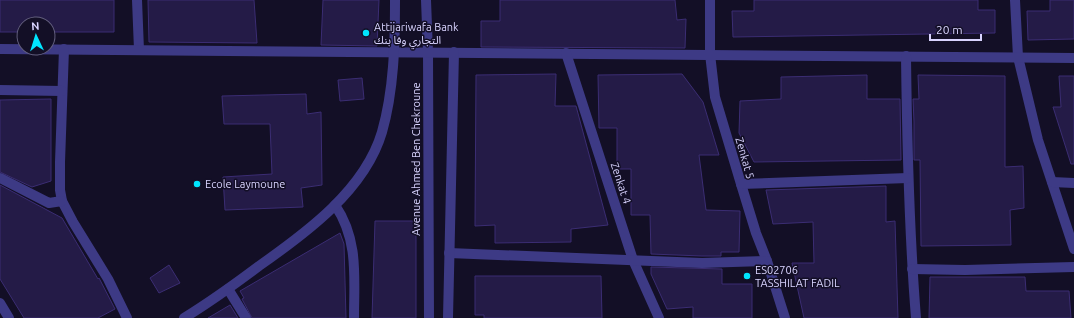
<svg xmlns="http://www.w3.org/2000/svg" width="1074" height="318" viewBox="0 0 1074 318" font-family="Ubuntu,'Noto Sans Arabic',sans-serif">
<rect width="100%" height="100%" fill="#130f26"/>
<g fill="#241b47" stroke="#3b2d73">
<polygon points="0,0 114,0 114,32 48,32 48,24 24,24 24,32 0,32"/>
<polygon points="148,0 254,0 257,43 149,42"/>
<polygon points="323,0 379,0 377,46 321,45"/>
<polygon points="500,0 675,0 677,20 686,19 685,48 481,47 481,21 500,21"/>
<polygon points="754,0 978,0 978,10 995,10 995,33 733,37 732,11 754,11"/>
<polygon points="1050,0 1074,0 1074,39 1028,40 1027,11 1050,11"/>
<polygon points="556,74 555,106 576,106 608,225 571,229 571,242 495,243 495,225 475,226 476,75"/>
<polygon points="682,74 703,102 719,155 699,155 706,210 740,211 739,252 721,252 721,256 702,256 651,254 650,215 631,215 631,169 617,169 617,128 599,128 598,75"/>
<polygon points="867,75 867,99 900,99 901,160 754,162 739,133 740,101 781,99 781,77"/>
<polygon points="918,75 1005,76 1005,167 1023,166 1024,208 1010,210 1011,245 921,246 920,160 914,160 914,122 913,99 919,99"/>
<polygon points="1059,76 1074,76 1074,164 1071,164 1053,107 1061,107"/>
<polygon points="362,78 364,99 340,101 338,80"/>
<polygon points="306,94 307,114 321,112 322,185 301,188 303,207 225,210 223,177 272,174 270,124 224,124 222,96"/>
<polygon points="51,99 51,181 32,187 0,172 0,100"/>
<polygon points="0,185 62,218 98,279 99,278 115,309 98,318 24,318 0,279"/>
<polygon points="886,186 886,222 895,221 898,318 804,318 792,263 814,263 813,222 773,224 766,190"/>
<polygon points="375,221 416,221 416,318 372,318"/>
<polygon points="340,233 344,244 346,318 252,318 242,299 244,298 240,291"/>
<polygon points="169,265 180,283 159,293 150,278"/>
<polygon points="651,267 722,269 722,284 752,284 752,318 693,318 693,307 667,309 651,274"/>
<polygon points="475,276 601,276 602,318 484,318 484,315 475,315"/>
<polygon points="930,277 1025,277 1026,291 1069,291 1071,318 929,318"/>
<polygon points="230,305 238,318 208,318"/>
</g>
<g fill="none" stroke-linecap="round" stroke-linejoin="round">
<g stroke="#3d3a85" stroke-width="10">
<polyline points="137,0 139,50"/>
<polyline points="426,0 428,52 429,318"/>
<polyline points="710,0 710,54 715,97 741,184 756,233 767,261 785,318"/>
<polyline points="1015,0 1018,57 1038,140 1074,249"/>
<polyline points="0,49 1074,58"/>
<polyline points="64,49 60,162 60,190 62,201 73,222 108,279 127,318"/>
<polyline points="566,53 633,260 659,318"/>
<path d="M906 56C907 144 909 231 916 318"/>
<polyline points="0,90 62,91"/>
<polyline points="0,178 49,203 62,201"/>
<polyline points="1052,182 1074,183"/>
<polyline points="741,184 908,178"/>
<path d="M335 205C359 240 354 278 354 318"/>
<polyline points="449,253 702,263 767,261"/>
<polyline points="912,269 965,270 1074,267"/>
<polyline points="228,289 246,318"/>
<polyline points="0,303 9,318"/>
<path d="M184 318C210 302 235 284 259 266 306 233 365 190 382 132 394 90 395 44 395 0"/>
<polyline points="448,318 454,52"/>
</g>
</g>
<g fill="#00e5ff" stroke="#130f26" stroke-width="1.5">
<circle cx="366" cy="33" r="4"/>
<circle cx="197" cy="184" r="4"/>
<circle cx="747" cy="276" r="4"/>
</g>
<g text-anchor="middle" stroke-width="3" stroke-linejoin="round" paint-order="stroke">
<g font-size="11" fill="#d9d4ff" stroke="#130f26" text-anchor="start">
<text x="374" y="31">Attijariwafa Bank<tspan x="374" dy="13">التجاري وفا بنك</tspan></text>
<text x="205" y="188">Ecole Laymoune</text>
<text x="755" y="274">ES02706<tspan x="755" dy="13">TASSHILAT FADIL</tspan></text>
</g>
<g font-size="11" fill="#d9d4ff" stroke="#130f26">
<text transform="translate(745 158) rotate(74)" y="4">Zenkat 5</text>
<text transform="translate(416 159) rotate(-90)" y="4">Avenue Ahmed Ben Chekroune</text>
<text transform="translate(621 183) rotate(72)" y="4">Zenkat 4</text>
</g>
</g>
<g transform="translate(36 36) rotate(356)"><circle r="19" fill="#130f26" stroke="#625e7d"/>
<path d="M0-3L7 15L0 10L-7 15Z" fill="#00e5ff"/>
<text y="-6" font-size="11" font-weight="bold" text-anchor="middle" fill="#d9d4ff">N</text>
</g>
<path d="M930 34v6h51v-6" fill="none" stroke="#d9d4ff" stroke-width="2"/>
<text x="936" y="34" font-size="12" fill="#d9d4ff" stroke="#130f26" stroke-width="3" paint-order="stroke">20 m</text>
</svg>
